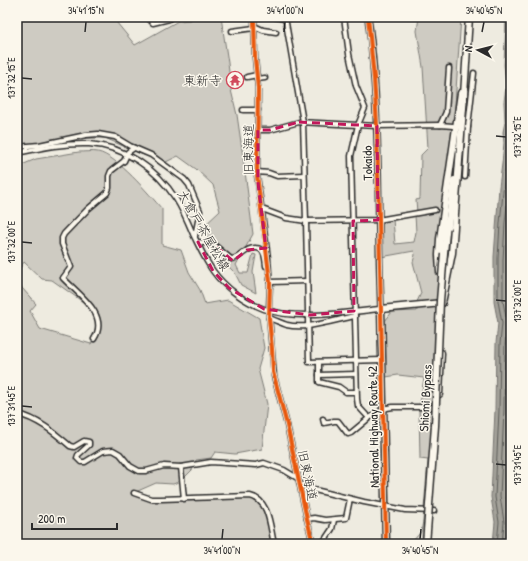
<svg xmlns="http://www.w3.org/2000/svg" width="528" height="561" viewBox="0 0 528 561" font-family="'Patrick Hand','Klee One',sans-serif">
<rect width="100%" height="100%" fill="#eeebe0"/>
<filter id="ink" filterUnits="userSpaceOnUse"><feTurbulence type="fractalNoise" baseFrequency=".025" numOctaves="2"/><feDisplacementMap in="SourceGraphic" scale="8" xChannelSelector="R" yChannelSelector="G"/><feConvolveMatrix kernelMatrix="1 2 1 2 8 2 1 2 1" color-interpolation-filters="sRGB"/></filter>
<g filter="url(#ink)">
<g fill="#cecbc2" stroke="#7c7b76">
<polygon points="28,17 117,17 117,23 135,45 178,21 191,20 193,17 221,17 228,63 231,90 237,115 243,156 253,234 236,265 240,273 248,273 253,254 256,255 253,272 256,293 241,285 235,273 212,250 203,227 220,211 213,185 196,169 178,156 166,162 141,154 105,138 52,139 17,149 17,19 28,19"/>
<polygon points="419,17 461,17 434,411 423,544 410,544 421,532 423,521 428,460 420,459 419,410 424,378 398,375 386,377 384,339 385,321 392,312 417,311 416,304 421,293 413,262 415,255 414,251 381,257 380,221 393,219 395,244 414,242 416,232 415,215 417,212 416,200 420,199 421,155 428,148 423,67 417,31"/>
<path d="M79 152C85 152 93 151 98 152 117 156 149 194 162 209V245L181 250 189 272 200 290 205 304 228 300 259 318 264 348 258 369 267 404 262 449 235 454 215 452 211 458 196 460 192 470 181 481 173 484 156 483 131 494 151 499 252 497 262 502 274 544H17V279L22 288 36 304 30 311 40 329 91 344 98 332 93 309 52 280 42 279 24 262 17 273V167L36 159Z"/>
</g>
<polygon fill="#a4a29a" stroke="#74726e" points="506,17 511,17 511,544 493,544 495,522 491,497 495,410 496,343 498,323 494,302 494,257 499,187 502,164 504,143 503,132 505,122 504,102 506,86 504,65"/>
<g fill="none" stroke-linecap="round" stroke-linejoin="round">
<g stroke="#5b5b57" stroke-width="1">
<polyline points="511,224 508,290 511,308"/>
<polyline points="497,544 499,522 495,497 499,410 500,344 502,323 498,301 498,258 500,223 508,143 510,17"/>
<polyline points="502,544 504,522 500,496 504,410 505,344 507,323 503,301 503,260 505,223 511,167"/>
<polyline points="508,544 510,522 506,496 511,374"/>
</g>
<defs>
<g id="minor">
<polyline points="147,17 153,23 169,19 171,17"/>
<polyline points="254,17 255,58 258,88 257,175 268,258 270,285 269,307"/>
<polyline points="275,17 285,19 295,17"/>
<polyline points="285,17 303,122 306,221 308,311"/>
<polyline points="344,17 349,54 356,86 365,108 358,125 351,156 357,399 358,406 369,418"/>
<polyline points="254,26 263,30 276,32"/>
<polyline points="232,31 254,28"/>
<polyline points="247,77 257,75"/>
<polyline points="257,79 265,78"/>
<polyline points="243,110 258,110"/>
<polyline points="440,125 446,112 449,68"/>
<polyline points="468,127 474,73"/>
<polyline points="258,130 270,130 299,122 377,126 440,125 453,126"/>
<polyline points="17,147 39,145 86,135 98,134 115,137 130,146 151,155 184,179 189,185 200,211 195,236"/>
<path d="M17 153C41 148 64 143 89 144 124 146 157 169 176 199 183 210 188 222 193 234 199 246 205 260 213 271 225 288 245 302 264 309 298 321 346 312 381 309"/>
<polyline points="257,172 269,173 277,176 304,175"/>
<polyline points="465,177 468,127 467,127"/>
<polyline points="262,209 286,218 306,221 378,220 435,210"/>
<path d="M198 242 213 244 231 259C241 259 245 247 256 248 265 248 265 259 266 266"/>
<polyline points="270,282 307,281"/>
<polyline points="269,315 274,376 287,425 307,519 313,544"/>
<path d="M269 318C275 320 281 323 287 325 306 330 334 320 355 316"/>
<polyline points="308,319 309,362 382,360"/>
<path d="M94 339C110 315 78 294 63 278L71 267 62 244V238L64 234 88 209 107 193 109 188V176L111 171 124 161 128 152 134 148"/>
<polyline points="319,362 319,382 339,387 346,392 356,392"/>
<polyline points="319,375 356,374"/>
<path d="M17 414C37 418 55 433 70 446L74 447 84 441 89 442V445L78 455 77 458 81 462H85L103 451 113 450 120 454 130 466 139 471H146L164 466 181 467 211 462 256 465 264 463 284 470 299 479"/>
<polyline points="323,419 324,423 334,421 338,421 348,434 351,433 369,418 387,408 393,407 432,407"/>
<polyline points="181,467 184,499"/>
<polyline points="300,484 315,490 364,502 405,510 434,511"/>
<path d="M134 493 151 499H161L250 496C270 500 270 528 274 544"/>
<polyline points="307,519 314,518 325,520 346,518 350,499"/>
<polyline points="322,544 332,529 334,520"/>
</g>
<path id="major" d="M368 17C381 114 377 212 381 309"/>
<g id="highway">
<polyline points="448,226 454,180"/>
<polyline points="444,253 447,222"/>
<polyline points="440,272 439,255 440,239 461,93"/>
<polyline points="442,303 452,253 464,95 469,17"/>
<polyline points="439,394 441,353"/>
<polyline points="386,544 381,309 442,303"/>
</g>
</defs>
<use href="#minor" stroke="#2b2b2b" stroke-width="7"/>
<use href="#major" stroke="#2b2b2b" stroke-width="8"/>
<use href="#highway" stroke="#2b2b2b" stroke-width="9"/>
<use href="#minor" stroke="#fbf7ec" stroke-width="4"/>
<use href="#major" stroke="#fbf7ec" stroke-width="5"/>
<use href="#highway" stroke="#fbf7ec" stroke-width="6"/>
<defs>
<polyline id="highway-bridge" points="426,544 435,426 440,301 444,253"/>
</defs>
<use href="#highway-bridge" stroke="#2b2b2b" stroke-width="9" stroke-linecap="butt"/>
<use href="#highway-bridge" stroke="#fbf7ec" stroke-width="6"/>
<defs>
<g id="cycleway">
<polyline points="254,17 255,58 258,88 257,175 270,282 269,318 272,349 273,372 287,425 307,519 313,544"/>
<polyline points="368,17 374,78 377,126 386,544"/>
</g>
</defs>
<use href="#cycleway" stroke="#fbf7ec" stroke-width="6"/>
<use href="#cycleway" stroke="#e8590c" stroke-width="4"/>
</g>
</g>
<path fill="none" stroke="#c2185b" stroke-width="3" stroke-dasharray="8 5" stroke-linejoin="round" d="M299 122 377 126 378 220 353 221 354 311 310 315 264 309 229 288 213 271 198 242 213 244 233 261 247 250 266 248 258 183V130H270Z"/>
<path fill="none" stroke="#2b2b2b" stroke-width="1.5" d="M85 32 86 22M284 32 285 22M482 32 484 22M22 78 32 79M496 136 506 137M22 242 32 243M496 300 506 301M22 406 32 407M496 464 506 465M222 539 223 529M420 539 421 529"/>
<defs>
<symbol id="temple-ring" viewBox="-11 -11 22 22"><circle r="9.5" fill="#fbf7ec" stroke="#d1495b" stroke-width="1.5"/><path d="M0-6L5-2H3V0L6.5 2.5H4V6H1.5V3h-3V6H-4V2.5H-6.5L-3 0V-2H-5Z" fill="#d1495b"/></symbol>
</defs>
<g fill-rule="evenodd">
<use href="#temple-ring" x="225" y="70" width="20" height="20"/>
</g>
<g text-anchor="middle" stroke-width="3" stroke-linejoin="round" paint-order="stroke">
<g font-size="13" fill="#2b2b2b" stroke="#fbf7ec" text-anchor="end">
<text x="222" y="85">東新寺</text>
</g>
<g font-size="13" fill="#2b2b2b" stroke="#fbf7ec">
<text transform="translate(248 150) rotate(-90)" y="5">旧東海道</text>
<text transform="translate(367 163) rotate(-91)" y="5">Tokaido</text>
<text transform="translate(204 230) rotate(60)" y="5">大倉戸茶屋松線</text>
<text transform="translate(425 398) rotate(-87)" y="5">Shiomi Bypass</text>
<text transform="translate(373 427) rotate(-91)" y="5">National Highway Route 42</text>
<text transform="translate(308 475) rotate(78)" y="5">旧東海道</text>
</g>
</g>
<rect width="528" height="561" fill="none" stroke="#fbf7ec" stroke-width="44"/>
<g transform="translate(478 50) rotate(277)" stroke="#fbf7ec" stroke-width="3" paint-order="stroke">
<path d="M0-3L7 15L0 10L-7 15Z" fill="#2b2b2b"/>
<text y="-6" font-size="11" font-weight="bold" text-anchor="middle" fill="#2b2b2b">N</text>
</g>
<path d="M32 523v6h85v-6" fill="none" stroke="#2b2b2b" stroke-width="2"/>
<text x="38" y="523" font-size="12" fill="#2b2b2b" stroke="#fbf7ec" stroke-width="3" paint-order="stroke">200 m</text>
<rect x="22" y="22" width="484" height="517" fill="none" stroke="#2b2b2b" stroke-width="1.5"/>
<g font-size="10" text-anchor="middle" fill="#2b2b2b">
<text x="86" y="14">34°41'15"N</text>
<text x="285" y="14">34°41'00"N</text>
<text x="484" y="14">34°40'45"N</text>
<text transform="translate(11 78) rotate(-90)" y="4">137°32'15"E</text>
<text transform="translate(517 137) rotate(-90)" y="4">137°32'15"E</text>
<text transform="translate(11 242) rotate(-90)" y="4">137°32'00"E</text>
<text transform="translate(517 301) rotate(-90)" y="4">137°32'00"E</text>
<text transform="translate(11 406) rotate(-90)" y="4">137°31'45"E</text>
<text transform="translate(517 465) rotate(-90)" y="4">137°31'45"E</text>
<text x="222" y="554">34°41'00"N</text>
<text x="420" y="554">34°40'45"N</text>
</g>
</svg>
